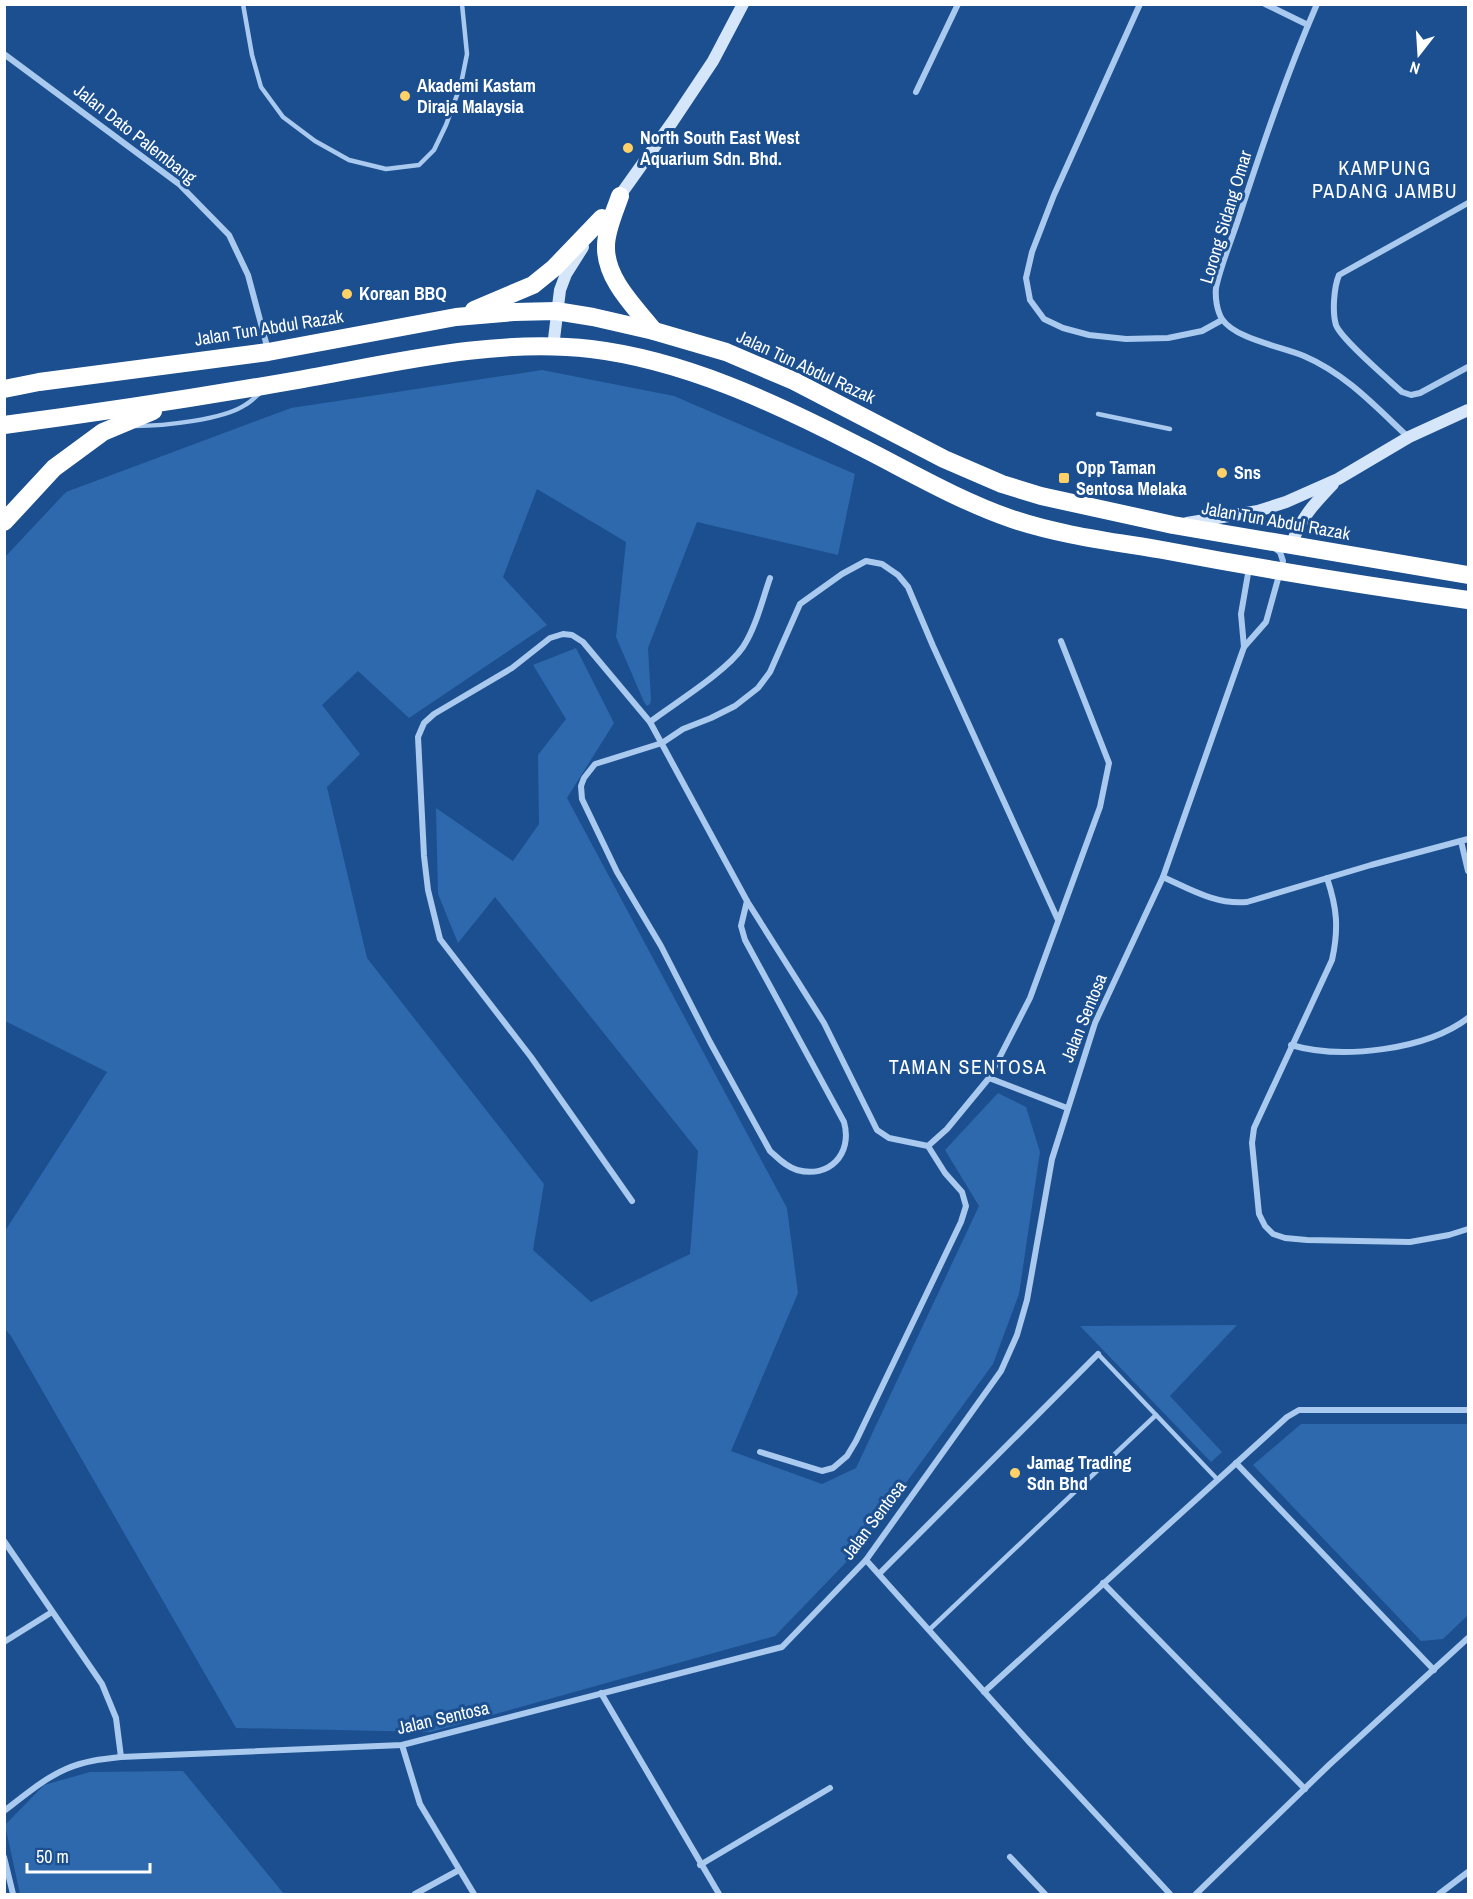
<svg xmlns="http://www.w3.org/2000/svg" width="1473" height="1899" viewBox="0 0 1473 1899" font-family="'Archivo Narrow',sans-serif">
<rect width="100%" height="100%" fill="#1b4f8f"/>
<g fill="#2e69ad">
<polygon points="542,370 674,396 855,474 838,555 697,522 648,648 651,700 650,704 647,706 644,702 616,637 626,542 537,489 503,577 547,625 409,718 358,671 322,705 360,754 327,787 367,958 544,1184 533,1250 591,1302 690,1254 698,1151 495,897 458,943 438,894 436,808 513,861 539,824 538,755 566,719 533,665 576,648 614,723 567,798 787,1208 798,1293 731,1451 822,1484 856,1468 979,1206 945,1150 998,1093 1026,1107 1040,1152 1019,1294 993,1364 854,1554 775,1636 431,1732 236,1728 11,1336 5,1329 5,1231 107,1072 5,1021 5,557 66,492 291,408"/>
<polygon points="1237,1325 1170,1396 1222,1452 1211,1462 1080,1326"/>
<polygon points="1301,1424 1468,1424 1468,1615 1443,1639 1421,1641 1253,1465"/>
<polygon points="183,1771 284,1894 20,1894 5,1825 44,1785 90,1772"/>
</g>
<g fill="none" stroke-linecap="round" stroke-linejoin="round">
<g stroke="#a9c9ee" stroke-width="4.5">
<polyline points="243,4 252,55 261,87 283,117 315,141 349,160 386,169 419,165 434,150 446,125 461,84 467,54 462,4"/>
<polyline points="1098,414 1170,429"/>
<path d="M135 426C162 426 223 420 245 405 251 402 255 397 260 393"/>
<polyline points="1098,1354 1218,1480"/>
<polyline points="929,1630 1156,1415"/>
</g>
<g stroke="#a9c9ee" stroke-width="6">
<polyline points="1140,4 1054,195 1032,252 1026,278 1030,300 1044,319 1063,328 1089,335 1126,339 1168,338 1202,331 1222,320"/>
<polyline points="1265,4 1308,25"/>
<path d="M1317 4C1287 73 1263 144 1240 214 1233 236 1220 267 1216 288 1215 298 1217 311 1222 319 1235 339 1283 347 1304 356 1346 374 1376 407 1408 437"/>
<polyline points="4,54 179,184 229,235 248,275 268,350"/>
<polyline points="916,92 958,4"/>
<path d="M1468 203 1339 275C1334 287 1332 312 1336 325 1341 339 1388 379 1402 392L1411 395 1420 393 1468 367"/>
<polyline points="1244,647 1241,614 1249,568"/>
<path d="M650 722C675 703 726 672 743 647 756 627 762 601 770 578"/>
<polyline points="1461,841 1468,871"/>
<path d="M1163 877C1190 889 1216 905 1247 902L1371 865 1468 839"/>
<path d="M1327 878C1337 908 1339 928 1332 960L1254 1128 1252 1143 1259 1214 1265 1226 1273 1234 1285 1238 1307 1240 1410 1242 1449 1235 1468 1229"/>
<path d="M747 901 741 926 745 940 844 1122C853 1154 829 1179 797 1170 786 1167 778 1158 770 1151L710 1042 661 946 617 872 582 799 581 786 584 778 595 764 662 743 683 729 711 718 735 706 758 688 770 672 800 604 842 574 866 561 882 564 898 575 908 587 933 646 1058 920"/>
<path d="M1291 1045C1342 1060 1426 1050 1468 1018"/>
<polyline points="989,1078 1067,1108"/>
<polyline points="632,1201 531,1057 440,939 428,890 424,856 418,737 424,723 434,714 512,668 550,638 563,634 572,635 583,642 650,722 747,901 824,1023 877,1130 889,1138 928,1146 947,1129 989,1078 1030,998 1100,807 1109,763 1061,641"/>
<polyline points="760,1452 822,1471 833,1468 847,1456 856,1441 961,1222 966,1206 962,1192 945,1173 928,1146"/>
<polyline points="1236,1463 1434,1670"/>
<polyline points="4,1541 102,1684 116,1718 121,1757"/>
<polyline points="866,1560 1030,1743 1170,1894"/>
<polyline points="879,1574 1098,1354"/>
<polyline points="1103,1583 1305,1789"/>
<polyline points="4,1642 52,1612"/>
<polyline points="984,1692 1287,1417 1299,1410 1468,1410"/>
<polyline points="601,1693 719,1894"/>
<polyline points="402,1745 420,1804 474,1894"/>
<path d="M4 1811C24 1796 43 1779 66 1769 84 1761 102 1759 121 1757L402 1745 782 1647 866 1560 1001 1371 1017 1335 1027 1300 1052 1159 1095 1023 1163 877 1244 647 1266 622 1283 561 1280 552 1276 549"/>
<polyline points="4,1857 13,1894"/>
<polyline points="1010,1857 1045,1894"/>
<polyline points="700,1865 830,1788"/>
<polyline points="415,1894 459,1870"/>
<polyline points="1196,1894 1329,1765 1468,1638"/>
<polyline points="1439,1894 1468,1872"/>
</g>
<g stroke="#d6e6fa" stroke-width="12">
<polyline points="616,201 673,121 713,61 743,4"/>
<polyline points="553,347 560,290 566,274 583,247"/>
<polyline points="1187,523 1258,511 1286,502 1338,479 1409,437 1468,410"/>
<path d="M1291 545C1302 517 1312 506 1333 484"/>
</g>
<g stroke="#fff" stroke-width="18">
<path d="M620 196C615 211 606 230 606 246 605 279 635 307 654 331"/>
<polyline points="474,310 533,285 554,268 602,218"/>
<polyline points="4,389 39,382 268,352 456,317 514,312 556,311 593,317 654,331 726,352 794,381 944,459 1002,484 1041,496 1173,525 1468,575"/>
<path d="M4 425C103 412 200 397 298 380 394 363 493 338 591 349 683 360 773 402 855 444 907 470 957 500 1012 519 1062 536 1117 542 1168 551 1268 570 1368 586 1468 600"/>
<polyline points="4,522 54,468 103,432 153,411"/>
</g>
</g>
<g fill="#ffd166" stroke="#1b4f8f" stroke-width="2">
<circle cx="405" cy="96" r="6"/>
<circle cx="628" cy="148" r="6"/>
<circle cx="347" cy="294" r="6"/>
<circle cx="1222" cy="473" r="6"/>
<rect x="1058" y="472" width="12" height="12" rx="3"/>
<circle cx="1015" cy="1473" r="6"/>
</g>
<g text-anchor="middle" stroke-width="6" stroke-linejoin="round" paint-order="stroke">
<g font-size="18" font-weight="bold" fill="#fff" stroke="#1b4f8f" text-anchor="start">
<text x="417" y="92">Akademi Kastam<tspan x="417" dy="21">Diraja Malaysia</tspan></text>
<text x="640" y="144">North South East West<tspan x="640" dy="21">Aquarium Sdn. Bhd.</tspan></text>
<text x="359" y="300">Korean BBQ</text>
<text x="1076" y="474">Opp Taman<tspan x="1076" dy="21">Sentosa Melaka</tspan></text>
<text x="1234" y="479">Sns</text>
<text x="1027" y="1469">Jamag Trading<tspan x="1027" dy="21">Sdn Bhd</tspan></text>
</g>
<g font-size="18" fill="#fff" stroke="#1b4f8f">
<text transform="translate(135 134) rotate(38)" y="6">Jalan Dato Palembang</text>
<text transform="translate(1226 217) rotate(-73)" y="6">Lorong Sidang Omar</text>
<text transform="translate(269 328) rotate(-9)" y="6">Jalan Tun Abdul Razak</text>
<text transform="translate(806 367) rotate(25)" y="6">Jalan Tun Abdul Razak</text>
<text transform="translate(1276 521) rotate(10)" y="6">Jalan Tun Abdul Razak</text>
<text transform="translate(1084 1018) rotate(-68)" y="6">Jalan Sentosa</text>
<text transform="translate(874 1520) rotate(-53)" y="6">Jalan Sentosa</text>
<text transform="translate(443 1718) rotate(-13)" y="6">Jalan Sentosa</text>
</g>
<g font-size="20" letter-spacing="1.5" fill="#fff" stroke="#1b4f8f">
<text x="1385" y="175">KAMPUNG<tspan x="1385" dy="23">PADANG JAMBU</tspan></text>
<text x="968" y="1074">TAMAN SENTOSA</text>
</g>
</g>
<rect width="1473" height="1899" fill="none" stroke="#ffffff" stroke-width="12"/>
<g transform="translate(1419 54) rotate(197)" stroke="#1b4f8f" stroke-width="4.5" paint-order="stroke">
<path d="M0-4.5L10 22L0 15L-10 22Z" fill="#ffffff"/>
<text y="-9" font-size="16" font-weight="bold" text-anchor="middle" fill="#ffffff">N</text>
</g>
<path d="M27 1863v9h123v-9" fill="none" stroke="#ffffff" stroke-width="3"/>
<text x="36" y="1863" font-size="18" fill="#ffffff" stroke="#1b4f8f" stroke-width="4.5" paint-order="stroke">50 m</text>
</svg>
